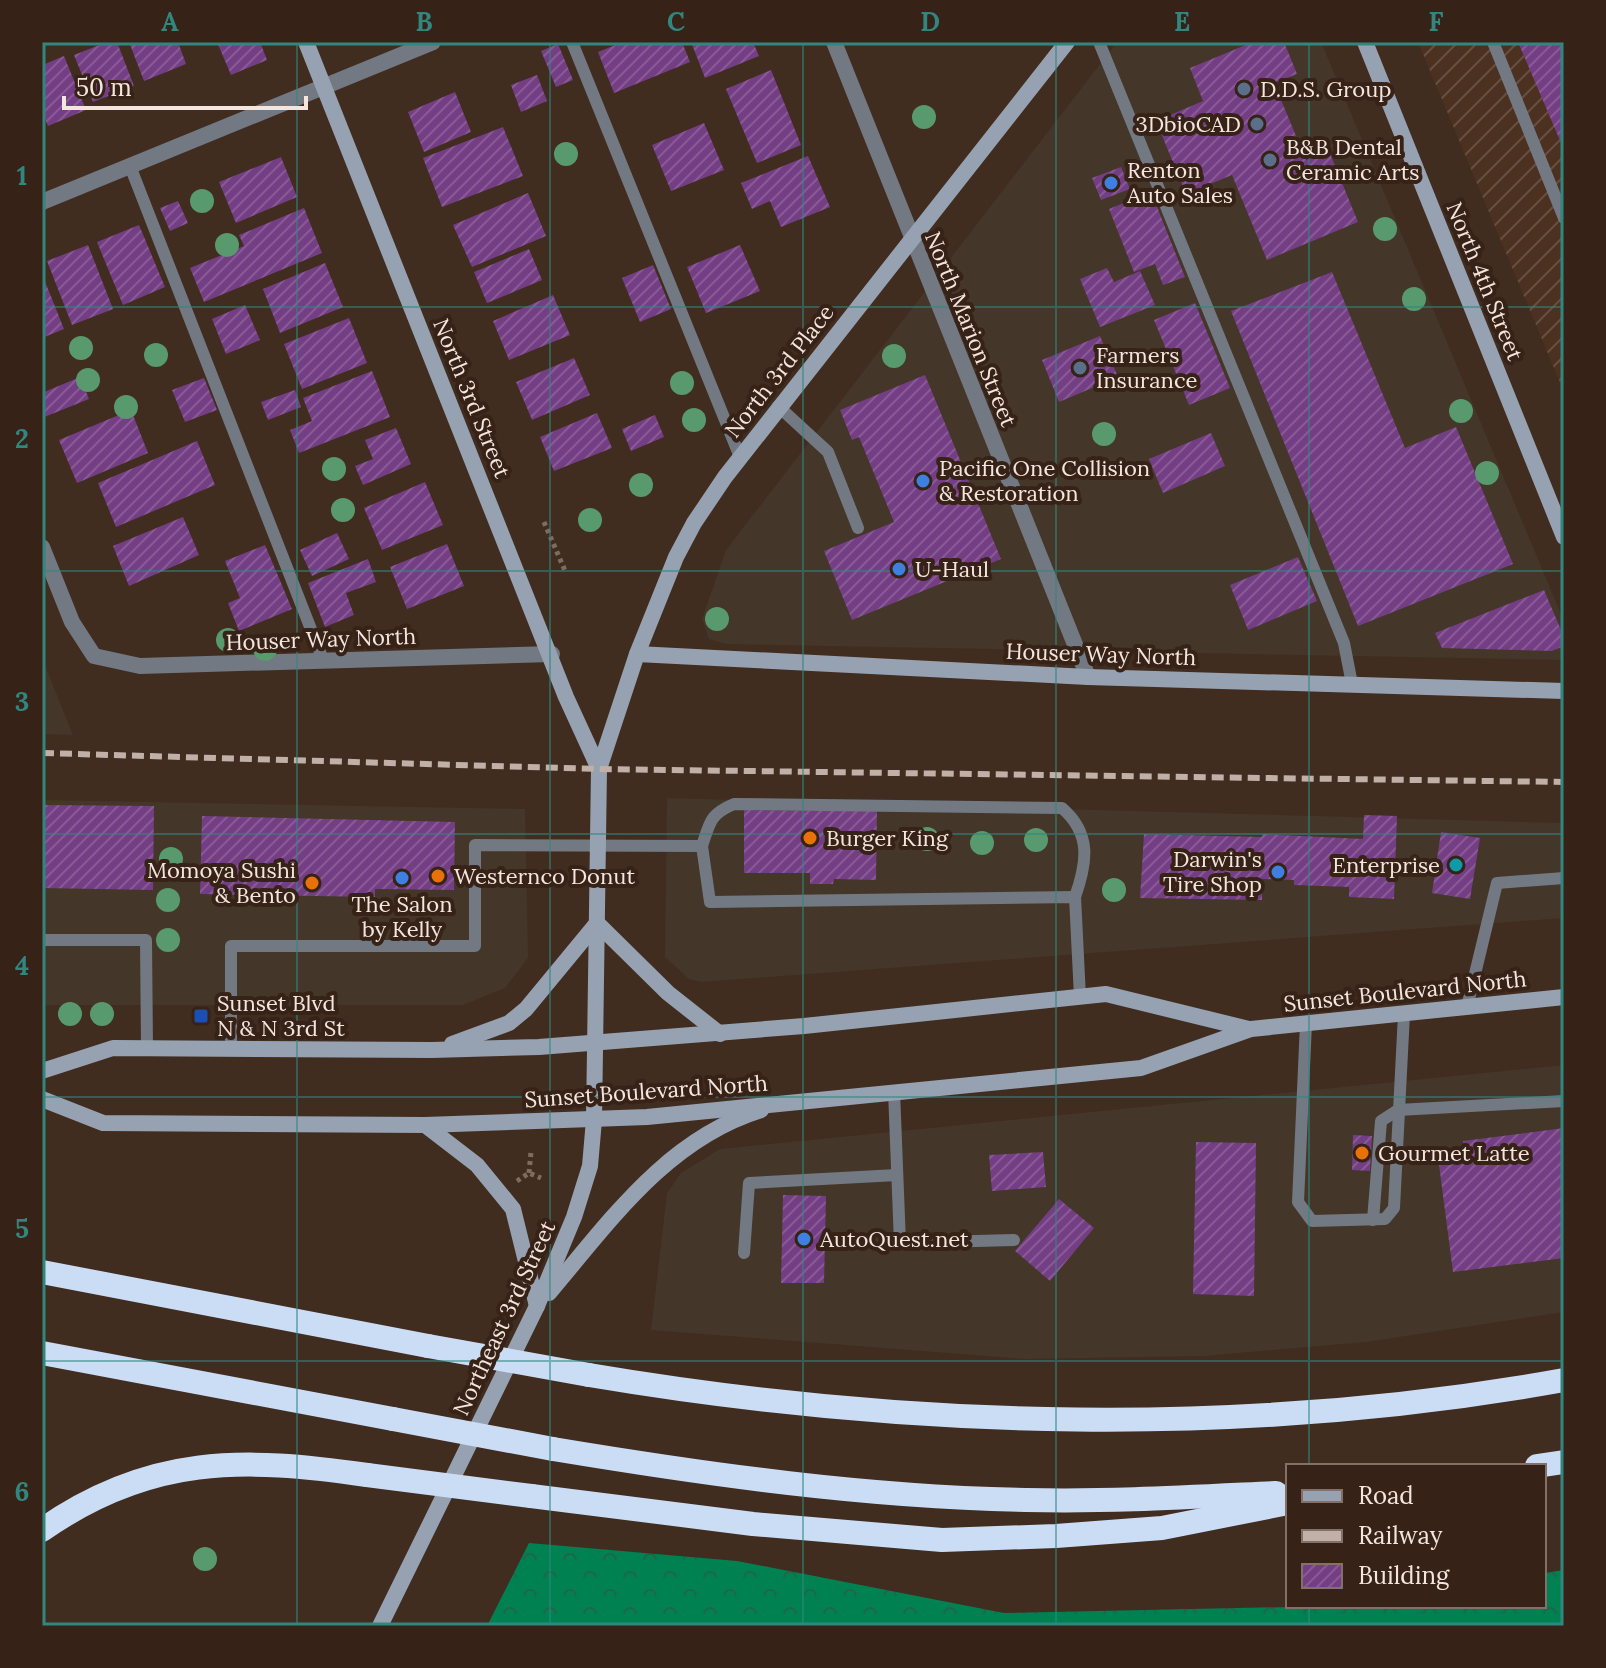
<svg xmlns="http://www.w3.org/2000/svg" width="1606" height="1668" viewBox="0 0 1606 1668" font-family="Lora,serif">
<defs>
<pattern id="industrial-furrows" width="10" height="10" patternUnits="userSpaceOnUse" patternTransform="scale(2)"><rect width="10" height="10" fill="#4c3121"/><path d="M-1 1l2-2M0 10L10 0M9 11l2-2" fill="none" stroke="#664f41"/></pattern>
<pattern id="forest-crowns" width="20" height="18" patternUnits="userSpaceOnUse" patternTransform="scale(2)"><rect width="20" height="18" fill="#008151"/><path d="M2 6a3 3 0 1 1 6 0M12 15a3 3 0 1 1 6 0" fill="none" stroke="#21664b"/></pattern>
<pattern id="building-hatch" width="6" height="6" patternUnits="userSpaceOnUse" patternTransform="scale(2)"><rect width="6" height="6" fill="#743e84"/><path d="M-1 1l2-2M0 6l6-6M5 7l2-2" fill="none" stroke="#885a95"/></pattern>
</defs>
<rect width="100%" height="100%" fill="#412c20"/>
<g fill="#443628">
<polygon points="1117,42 1321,42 1564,621 1564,660 726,644 709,639 702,619 726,550"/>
<polygon points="42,658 73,735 42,734"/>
<polygon points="667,798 1564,823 1564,918 701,982 689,979 665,957"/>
<polygon points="42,800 525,809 528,958 505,988 463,1005 42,1005"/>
<polygon points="1564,1065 1564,1312 1366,1342 1204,1356 1025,1359 651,1330 667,1193 681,1173 720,1149"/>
</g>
<polygon fill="url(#industrial-furrows)" points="1418,42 1564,42 1564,393 1564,392"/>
<polygon fill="url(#forest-crowns)" points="529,1543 737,1561 1004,1613 1337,1606 1544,1606 1544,1573 1564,1570 1564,1626 487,1626"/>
<g fill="url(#building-hatch)">
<polygon points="107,42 117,42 134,86 93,102 74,55"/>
<polygon points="129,42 178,42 186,64 144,81"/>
<polygon points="217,42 260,42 267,60 231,75"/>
<polygon points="623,42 682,42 690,62 614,93 598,52"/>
<polygon points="691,42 753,42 759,56 705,78"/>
<polygon points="1253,42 1284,42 1297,74 1274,83 1306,160 1329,151 1358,222 1267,260 1232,175 1186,194 1156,121 1203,101 1190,68"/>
<polygon points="1518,42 1564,42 1564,150"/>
<polygon points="558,44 573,80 556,87 541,51"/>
<polygon points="42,56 45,64 64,56 86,110 48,126 42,112"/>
<polygon points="771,70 801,145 757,163 726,89"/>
<polygon points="537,75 547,101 521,112 511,85"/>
<polygon points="455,92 471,132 424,152 408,112"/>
<polygon points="704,123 724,170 671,191 652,145"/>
<polygon points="503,127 523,176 442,207 423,158"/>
<polygon points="808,156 830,207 781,227 770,201 752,209 741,183"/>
<polygon points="281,157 297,197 236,223 219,182"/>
<polygon points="1121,167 1130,189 1101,200 1092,178"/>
<polygon points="1151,192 1185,277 1163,285 1155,264 1134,272 1109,209"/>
<polygon points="528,193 546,236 472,267 453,225"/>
<polygon points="178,201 188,223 170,231 160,208"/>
<polygon points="304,208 322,253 204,302 190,268 244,246 239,235"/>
<polygon points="139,225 165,287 123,305 97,242"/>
<polygon points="88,245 113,309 72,325 47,261"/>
<polygon points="740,245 760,291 706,313 687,267"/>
<polygon points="529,249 542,280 487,303 474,272"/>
<polygon points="325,263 343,307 280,333 263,289"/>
<polygon points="653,265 671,309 640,322 622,278"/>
<polygon points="1107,268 1114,282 1140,271 1155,305 1100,327 1080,279"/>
<polygon points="1332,272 1405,448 1456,427 1513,564 1358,626 1231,311"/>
<polygon points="42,274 64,329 42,338"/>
<polygon points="553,295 570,335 509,360 493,321"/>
<polygon points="1195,303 1230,388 1189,405 1154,320"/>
<polygon points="245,305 260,340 226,354 212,319"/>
<polygon points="349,318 367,363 302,389 284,344"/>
<polygon points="1100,336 1118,377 1059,402 1042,360"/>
<polygon points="574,358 590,395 532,420 516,382"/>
<polygon points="372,371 390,417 299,453 290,430 312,421 303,398"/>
<polygon points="925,375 1001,559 852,620 824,551 894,522 859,437 852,440 840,410"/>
<polygon points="80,377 89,399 42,418 42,393"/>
<polygon points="204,378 217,410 185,422 172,390"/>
<polygon points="295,390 301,407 268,420 261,402"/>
<polygon points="131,410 148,453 77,483 59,440"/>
<polygon points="597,413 612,448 554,471 540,437"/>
<polygon points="655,415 664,437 631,451 622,429"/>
<polygon points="396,428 411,464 363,485 355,466 373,459 365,440"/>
<polygon points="1211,433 1225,466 1163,493 1149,459"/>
<polygon points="197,441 215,485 116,527 98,483"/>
<polygon points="425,482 443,525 382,550 364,508"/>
<polygon points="183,517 199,555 129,586 113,546"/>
<polygon points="337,533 349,559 312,576 300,550"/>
<polygon points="447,544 464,586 407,609 390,567"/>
<polygon points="265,545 292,609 239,631 228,603 240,598 225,561"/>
<polygon points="1298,557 1317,601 1248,630 1230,585"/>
<polygon points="368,559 376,582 346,593 354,615 325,627 308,583"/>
<polygon points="1544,590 1564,637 1564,646 1552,651 1442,648 1435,633"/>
<polygon points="42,805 154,806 153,890 42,888"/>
<polygon points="744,810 877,811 876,880 834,879 833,884 810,884 810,873 744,873"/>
<polygon points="1364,815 1397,816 1394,899 1349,897 1349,887 1294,885 1294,880 1262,879 1262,900 1140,898 1144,834 1262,837 1262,834 1363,839"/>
<polygon points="202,816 455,822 454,890 375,889 375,897 200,894"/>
<polygon points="1441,832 1480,838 1470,899 1432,893"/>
<polygon points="1564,1128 1564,1258 1453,1272 1438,1157 1465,1153 1463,1141"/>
<polygon points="1353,1135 1372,1136 1370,1171 1352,1170"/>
<polygon points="1196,1142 1256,1143 1254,1296 1193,1294"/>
<polygon points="1043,1152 1046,1187 992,1191 989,1155"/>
<polygon points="783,1195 826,1196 824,1283 781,1283"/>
<polygon points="1059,1199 1094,1228 1050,1281 1015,1251"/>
</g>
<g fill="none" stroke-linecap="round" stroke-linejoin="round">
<g stroke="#7e6c61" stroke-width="5" stroke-dasharray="4 4" stroke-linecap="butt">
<polyline points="544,522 566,573"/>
<polyline points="529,1173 531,1152"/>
<polyline points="517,1181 529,1173 541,1178"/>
</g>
<g stroke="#727983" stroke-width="12">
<polyline points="572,42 740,457"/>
<polyline points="1099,42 1344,643 1352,684"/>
<polyline points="1493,42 1564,218"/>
<polyline points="130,166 323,660"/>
<polyline points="778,406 828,452 858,528"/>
<path d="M702 846C710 822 710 814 734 804L1062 808C1092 834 1087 863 1075 897"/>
<polyline points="42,940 146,940 147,1048"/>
<polyline points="1467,1007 1497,883 1564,878"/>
<polyline points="1306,1023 1298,1202 1312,1221 1385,1219 1394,1208 1404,1014"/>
<polyline points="231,1048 231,946 475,946 475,845 702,846 710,902 1075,897 1080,997"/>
<polyline points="894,1091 900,1243 1014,1240"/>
<polyline points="1373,1220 1381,1121 1398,1110 1564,1101"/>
<polyline points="744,1253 749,1183 897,1175"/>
</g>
<g stroke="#727983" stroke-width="16">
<polyline points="834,42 1088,677"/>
<polyline points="42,202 433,42"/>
<polyline points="42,547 72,622 94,656 140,666 552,654"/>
</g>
<g stroke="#96a2b1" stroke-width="16">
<polyline points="306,42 566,697 599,769"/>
<polyline points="1365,42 1564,537"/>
<polyline points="637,654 1088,677 1564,691"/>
<polyline points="597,923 668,993 720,1034"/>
<polyline points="452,1044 509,1023 526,1009 597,923"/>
<polyline points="42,1071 113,1048 432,1050 539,1047 804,1026 1106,994 1249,1029"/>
<polyline points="42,1099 103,1123 425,1125 647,1117 1141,1068 1251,1029 1564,997"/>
<polyline points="425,1125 477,1165 513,1209 537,1306"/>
<path d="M549 1293C610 1221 667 1139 761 1110"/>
<polyline points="380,1626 537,1306 574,1217 590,1166 594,1120 599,769 637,654 676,557 694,523 725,477 1067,42"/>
</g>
<g stroke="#cbddf5" stroke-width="24">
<polyline points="42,1272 428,1346"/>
<polyline points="42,1353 393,1419"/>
<path d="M589 1375C910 1429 1243 1438 1564 1380"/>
<path d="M553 1449C710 1475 867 1497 1026 1500 1109 1502 1192 1497 1276 1493"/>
<polyline points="1537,1466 1564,1462"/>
<polyline points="531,1496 753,1524 942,1540 1056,1536 1162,1528 1288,1503"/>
<path d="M42 1530C149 1455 243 1457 367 1475"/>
</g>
<polyline stroke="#c1b0a7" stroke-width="6" stroke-dasharray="12 6" stroke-linecap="butt" points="42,753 599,769 1564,782"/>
<g stroke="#cbddf5" stroke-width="24">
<polyline points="428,1346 589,1375"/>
<polyline points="393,1419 553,1449"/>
<polyline points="367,1475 531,1496"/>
</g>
</g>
<g fill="#58996e">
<circle cx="924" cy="117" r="12"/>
<circle cx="566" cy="154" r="12"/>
<circle cx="202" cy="201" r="12"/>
<circle cx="1385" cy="229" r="12"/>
<circle cx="227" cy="245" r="12"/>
<circle cx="1414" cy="299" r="12"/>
<circle cx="81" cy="348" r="12"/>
<circle cx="156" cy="355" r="12"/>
<circle cx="894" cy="356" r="12"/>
<circle cx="88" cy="380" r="12"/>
<circle cx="682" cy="383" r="12"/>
<circle cx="126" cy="407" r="12"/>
<circle cx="1461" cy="411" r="12"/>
<circle cx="694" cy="420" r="12"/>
<circle cx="1104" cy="434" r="12"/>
<circle cx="334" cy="469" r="12"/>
<circle cx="1487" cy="473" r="12"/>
<circle cx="641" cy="485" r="12"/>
<circle cx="343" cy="510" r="12"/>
<circle cx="590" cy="520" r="12"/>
<circle cx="717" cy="619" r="12"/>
<circle cx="228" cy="640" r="12"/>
<circle cx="265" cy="649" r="12"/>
<circle cx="927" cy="839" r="12"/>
<circle cx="1036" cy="840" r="12"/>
<circle cx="982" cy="843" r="12"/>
<circle cx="171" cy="859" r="12"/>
<circle cx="1114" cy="890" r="12"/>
<circle cx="168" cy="900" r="12"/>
<circle cx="168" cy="940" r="12"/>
<circle cx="70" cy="1014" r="12"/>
<circle cx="102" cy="1014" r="12"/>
<circle cx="205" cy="1559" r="12"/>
</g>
<path fill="none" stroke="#31877f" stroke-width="2" stroke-opacity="0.55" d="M297 42V1626M550 42V1626M803 42V1626M1056 42V1626M1309 42V1466M42 307H1564M42 571H1564M42 834H1564M42 1097H1564M42 1361H1564M1309 1606V1626"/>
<g fill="#5c6f8a" stroke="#372217" stroke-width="3">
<circle cx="1244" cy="89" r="8"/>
<circle cx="1257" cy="124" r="8"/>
<circle cx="1270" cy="160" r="8"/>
<circle cx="1080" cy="368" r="8"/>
</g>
<g fill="#3f7fe0" stroke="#372217" stroke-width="3">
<circle cx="1111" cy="183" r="8"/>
<circle cx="923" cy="481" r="8"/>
<circle cx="899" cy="569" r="8"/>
<circle cx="1278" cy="872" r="8"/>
<circle cx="402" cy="878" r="8"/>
<circle cx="804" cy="1239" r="8"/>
</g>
<g fill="#e8710a" stroke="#372217" stroke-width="3">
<circle cx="810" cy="838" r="8"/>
<circle cx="438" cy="876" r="8"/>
<circle cx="312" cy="883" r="8"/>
<circle cx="1362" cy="1153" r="8"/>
</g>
<circle fill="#0f9aa8" stroke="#372217" stroke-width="3" cx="1456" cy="865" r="8"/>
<rect fill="#1a4fb4" stroke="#372217" stroke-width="3" x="193" y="1008" width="16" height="16" rx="4"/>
<g text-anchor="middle" stroke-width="8" stroke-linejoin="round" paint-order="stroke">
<g font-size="22" fill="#f4e6de" stroke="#372217" text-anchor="start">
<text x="1260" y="97">D.D.S. Group</text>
<text x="1241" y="132" text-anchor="end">3DbioCAD</text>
<text x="1286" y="155">B&amp;B Dental<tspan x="1286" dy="25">Ceramic Arts</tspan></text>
<text x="1127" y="178">Renton<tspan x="1127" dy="25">Auto Sales</tspan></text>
<text x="1096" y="363">Farmers<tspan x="1096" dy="25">Insurance</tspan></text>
<text x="939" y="476">Pacific One Collision<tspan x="939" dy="25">&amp; Restoration</tspan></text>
<text x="915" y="577">U-Haul</text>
<text x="826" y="846">Burger King</text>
<text x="1262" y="867" text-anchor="end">Darwin's<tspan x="1262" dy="25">Tire Shop</tspan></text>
<text x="1440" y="873" text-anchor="end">Enterprise</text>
<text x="296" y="878" text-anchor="end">Momoya Sushi<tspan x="296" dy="25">&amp; Bento</tspan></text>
<text x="454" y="884">Westernco Donut</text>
<text x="402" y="912" text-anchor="middle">The Salon<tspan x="402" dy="25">by Kelly</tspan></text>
<text x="217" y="1011">Sunset Blvd<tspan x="217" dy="25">N &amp; N 3rd St</tspan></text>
<text x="1378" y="1161">Gourmet Latte</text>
<text x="820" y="1247">AutoQuest.net</text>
</g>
<g font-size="22" fill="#f4e6de" stroke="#372217">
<text transform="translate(1485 281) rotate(68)" y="8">North 4th Street</text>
<text transform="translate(971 329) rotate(68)" y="8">North Marion Street</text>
<text transform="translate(779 371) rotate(-52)" y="8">North 3rd Place</text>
<text transform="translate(472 398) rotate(68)" y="8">North 3rd Street</text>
<text transform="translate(321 639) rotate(-2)" y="8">Houser Way North</text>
<text transform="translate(1101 654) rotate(2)" y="8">Houser Way North</text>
<text transform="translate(1405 991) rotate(-6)" y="8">Sunset Boulevard North</text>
<text transform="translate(646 1091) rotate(-4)" y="8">Sunset Boulevard North</text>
<text transform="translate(504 1318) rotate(-65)" y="8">Northeast 3rd Street</text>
</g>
</g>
<rect width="1606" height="1668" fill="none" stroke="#372217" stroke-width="88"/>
<rect x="1286" y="1464" width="260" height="144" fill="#372217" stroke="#837067" stroke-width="2"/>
<rect x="1302" y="1490" width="40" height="12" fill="#96a2b1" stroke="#837067" stroke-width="2"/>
<text x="1358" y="1504" font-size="24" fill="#f4e6de">Road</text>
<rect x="1302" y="1530" width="40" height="12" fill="#c1b0a7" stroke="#837067" stroke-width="2"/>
<text x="1358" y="1544" font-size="24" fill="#f4e6de">Railway</text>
<rect x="1302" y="1564" width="40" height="24" fill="url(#building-hatch)" stroke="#837067" stroke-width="2"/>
<text x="1358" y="1584" font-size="24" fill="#f4e6de">Building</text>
<path d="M64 96v12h242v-12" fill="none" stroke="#f4e6de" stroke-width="4"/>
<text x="76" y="96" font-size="24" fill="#f4e6de" stroke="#372217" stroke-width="6" paint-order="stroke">50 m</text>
<rect x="44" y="44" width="1518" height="1580" fill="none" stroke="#31877f" stroke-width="3"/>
<g font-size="26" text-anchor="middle" font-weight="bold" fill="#31877f">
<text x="170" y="31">A</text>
<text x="424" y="31">B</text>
<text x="676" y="31">C</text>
<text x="930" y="31">D</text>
<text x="1182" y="31">E</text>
<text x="1436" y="31">F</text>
<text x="22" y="185">1</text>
<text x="22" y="448">2</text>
<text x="22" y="711">3</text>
<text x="22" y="975">4</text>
<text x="22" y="1238">5</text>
<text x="22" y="1501">6</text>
</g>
</svg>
